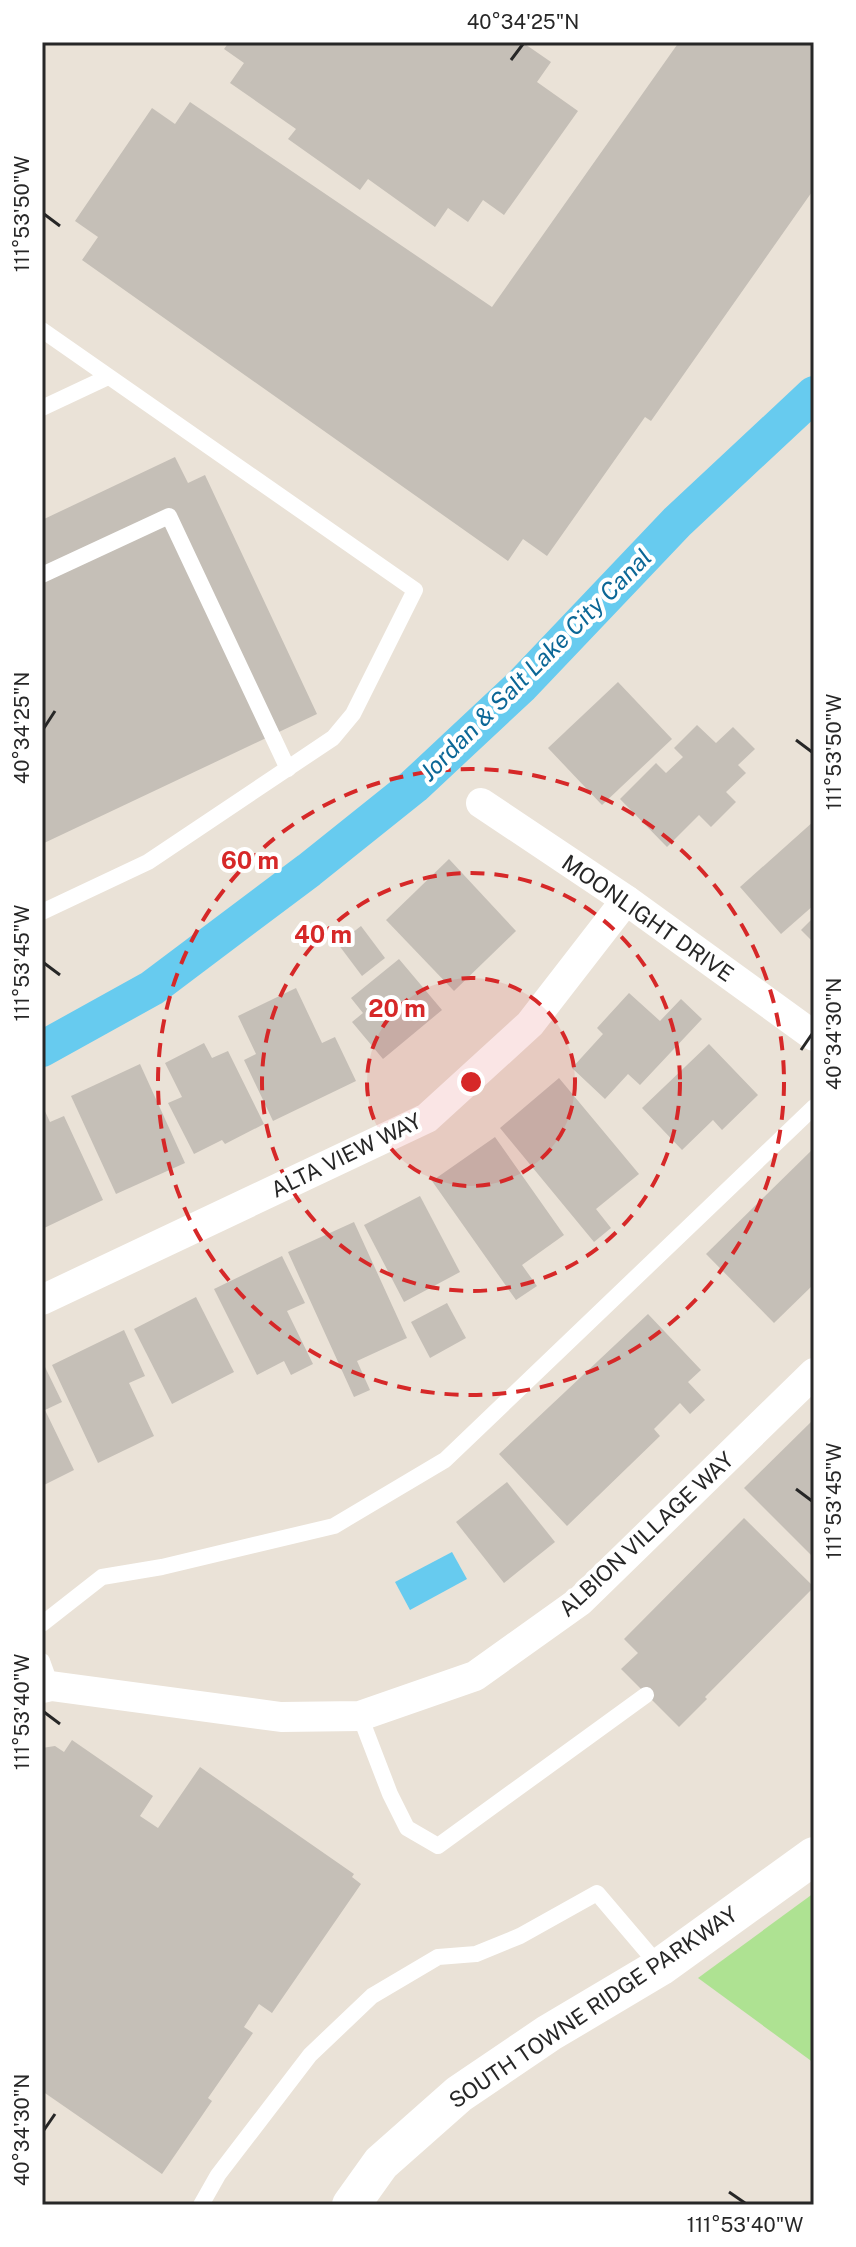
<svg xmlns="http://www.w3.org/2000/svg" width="856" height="2247" viewBox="0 0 856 2247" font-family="'Public Sans',sans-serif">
<rect width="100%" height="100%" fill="#eae2d7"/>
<polygon fill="#aee292" points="814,1893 814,2063 698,1978"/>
<polygon fill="#67cbef" points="452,1552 467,1579 410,1610 395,1582"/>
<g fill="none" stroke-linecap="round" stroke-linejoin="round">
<polyline stroke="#67cbef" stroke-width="36" points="42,1049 152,988 309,870 414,786 521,686 677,522 814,394"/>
</g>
<g fill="#c5bfb7">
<polygon points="229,42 522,42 551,62 537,82 578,111 504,215 483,200 468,222 448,208 435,227 368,179 360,190 288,139 296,129 230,83 244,63 224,49"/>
<polygon points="679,42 814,42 814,189 651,421 645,417 547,556 523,539 508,561 82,260 98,237 75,221 152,108 175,124 190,102 492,307"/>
<polygon points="175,457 188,483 205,475 317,714 42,844 42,520"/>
<polygon points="618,682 672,739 602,805 548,748"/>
<polygon points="697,725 716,743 733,727 755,749 738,765 746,773 726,792 736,802 711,827 699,815 667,847 620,799 656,763 666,773 683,757 674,748"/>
<polygon points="814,821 814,905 781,934 740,887"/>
<polygon points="449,859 516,931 454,991 386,920"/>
<polygon points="814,917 814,943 801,930"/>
<polygon points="361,926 385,958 362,976 338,944"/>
<polygon points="399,959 442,1010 383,1059 352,1022 363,1013 351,998"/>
<polygon points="296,988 322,1043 335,1037 356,1081 273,1121 244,1060 256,1054 238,1016"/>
<polygon points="629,993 660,1021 681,999 702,1019 640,1085 628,1074 605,1099 572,1068 603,1034 597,1028"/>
<polygon points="204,1043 212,1058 228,1051 264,1124 225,1144 222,1140 194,1154 168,1103 182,1097 165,1063"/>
<polygon points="709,1044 758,1095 722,1130 713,1120 682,1150 642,1108"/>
<polygon points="140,1064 185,1163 116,1194 71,1096"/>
<polygon points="559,1078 639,1174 596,1209 611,1228 594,1242 500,1128"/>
<polygon points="42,1105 50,1122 64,1116 103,1200 42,1229"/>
<polygon points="495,1137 564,1235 522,1265 537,1286 516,1300 432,1181"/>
<polygon points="814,1148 814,1284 774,1323 706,1254"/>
<polygon points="420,1196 460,1272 404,1302 364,1225"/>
<polygon points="354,1222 407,1338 357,1361 370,1390 354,1397 288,1252"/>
<polygon points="282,1256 305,1303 287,1311 313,1364 291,1375 284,1361 257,1375 214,1289"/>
<polygon points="196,1297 234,1372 172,1404 134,1329"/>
<polygon points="447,1303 466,1338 430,1358 411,1322"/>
<polygon points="648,1314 701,1370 688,1382 705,1400 690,1414 680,1403 654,1429 660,1436 567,1526 499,1454"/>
<polygon points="124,1330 145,1376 129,1383 154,1436 98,1463 52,1365"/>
<polygon points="45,1367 62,1402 45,1410 74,1470 42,1486 42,1369"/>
<polygon points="814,1419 814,1558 744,1488"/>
<polygon points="507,1482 555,1542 504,1583 456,1522"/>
<polygon points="744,1518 814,1587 705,1697 707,1699 679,1727 621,1669 638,1653 624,1639"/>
<polygon points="72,1740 153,1796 140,1816 158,1828 200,1767 354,1874 352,1877 361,1884 272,2013 259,2004 244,2027 253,2033 208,2098 212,2101 162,2174 42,2091 42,1748 55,1746 64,1752"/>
</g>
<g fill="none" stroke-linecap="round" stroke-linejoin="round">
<g stroke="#fff" stroke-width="16">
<polyline points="42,330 415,590 353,714 333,738 148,862 42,912"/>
<polyline points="42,408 108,377"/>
<polyline points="42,575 169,516 288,769"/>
<polyline points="42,1624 102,1577 162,1567 334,1526 445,1460 814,1107"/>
<polyline points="42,1661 51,1686"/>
<polyline points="360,1716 390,1794 407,1828 438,1846 646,1695"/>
<polyline points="201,2205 218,2175 310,2055 372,1996 438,1957 476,1954 520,1936 597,1893 660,1967"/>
</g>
<g stroke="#fff" stroke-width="30">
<polyline points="481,803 626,900 814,1036"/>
<polyline points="42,1300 427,1118 530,1024 626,900"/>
<polyline points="42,1688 51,1686 281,1717 360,1716 475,1676 580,1601 814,1373"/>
</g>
<polyline stroke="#fff" stroke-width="38" points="351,2205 381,2163 459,2094 549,2033 660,1967 814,1856"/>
</g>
<path fill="none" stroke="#272727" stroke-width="3" d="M511 60 523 44M44 214 60 226M44 728 55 711M796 740 812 752M44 963 60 975M801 1050 812 1034M796 1489 812 1501M44 1712 60 1724M44 2130 55 2114M729 2192 745 2203"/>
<circle cx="471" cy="1082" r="104" fill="#d62828" fill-opacity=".12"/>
<g fill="none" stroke="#d62828" stroke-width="4" stroke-dasharray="14 10">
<circle cx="471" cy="1082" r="104"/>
<circle cx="471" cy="1082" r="209"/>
<circle cx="471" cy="1082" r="313"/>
</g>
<g text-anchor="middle" stroke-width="8" stroke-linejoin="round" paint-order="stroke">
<g font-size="22" fill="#272727" stroke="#fff">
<text transform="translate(648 918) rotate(35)" y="8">MOONLIGHT DRIVE</text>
<text transform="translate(346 1155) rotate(-26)" y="8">ALTA VIEW WAY</text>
<text transform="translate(646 1534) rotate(-43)" y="8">ALBION VILLAGE WAY</text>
<text transform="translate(593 2007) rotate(-34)" y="8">SOUTH TOWNE RIDGE PARKWAY</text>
</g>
<g font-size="24" font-style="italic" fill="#0b6796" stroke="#fff">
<text transform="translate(536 665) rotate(-45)" y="8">Jordan &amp; Salt Lake City Canal</text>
</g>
</g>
<circle cx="471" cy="1082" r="12" fill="#d62828" stroke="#fff" stroke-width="4"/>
<g font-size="24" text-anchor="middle" font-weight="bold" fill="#d62828" stroke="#fff" stroke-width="8" stroke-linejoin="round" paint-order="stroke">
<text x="250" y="869">60 m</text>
<text x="323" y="943">40 m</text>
<text x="397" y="1017">20 m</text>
</g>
<rect width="856" height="2247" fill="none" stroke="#ffffff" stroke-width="88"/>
<rect x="44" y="44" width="768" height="2159" fill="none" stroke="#272727" stroke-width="3"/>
<g font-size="20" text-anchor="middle" fill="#272727">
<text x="523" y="29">40°34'25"N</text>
<text transform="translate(22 214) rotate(-90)" y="7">111°53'50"W</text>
<text transform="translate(22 728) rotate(-90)" y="7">40°34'25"N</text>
<text transform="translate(834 752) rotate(-90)" y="7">111°53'50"W</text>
<text transform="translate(22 963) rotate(-90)" y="7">111°53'45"W</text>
<text transform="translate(834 1034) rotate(-90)" y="7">40°34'30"N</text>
<text transform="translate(834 1501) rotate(-90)" y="7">111°53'45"W</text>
<text transform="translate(22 1712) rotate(-90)" y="7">111°53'40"W</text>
<text transform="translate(22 2130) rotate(-90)" y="7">40°34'30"N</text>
<text x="745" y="2232">111°53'40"W</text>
</g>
</svg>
